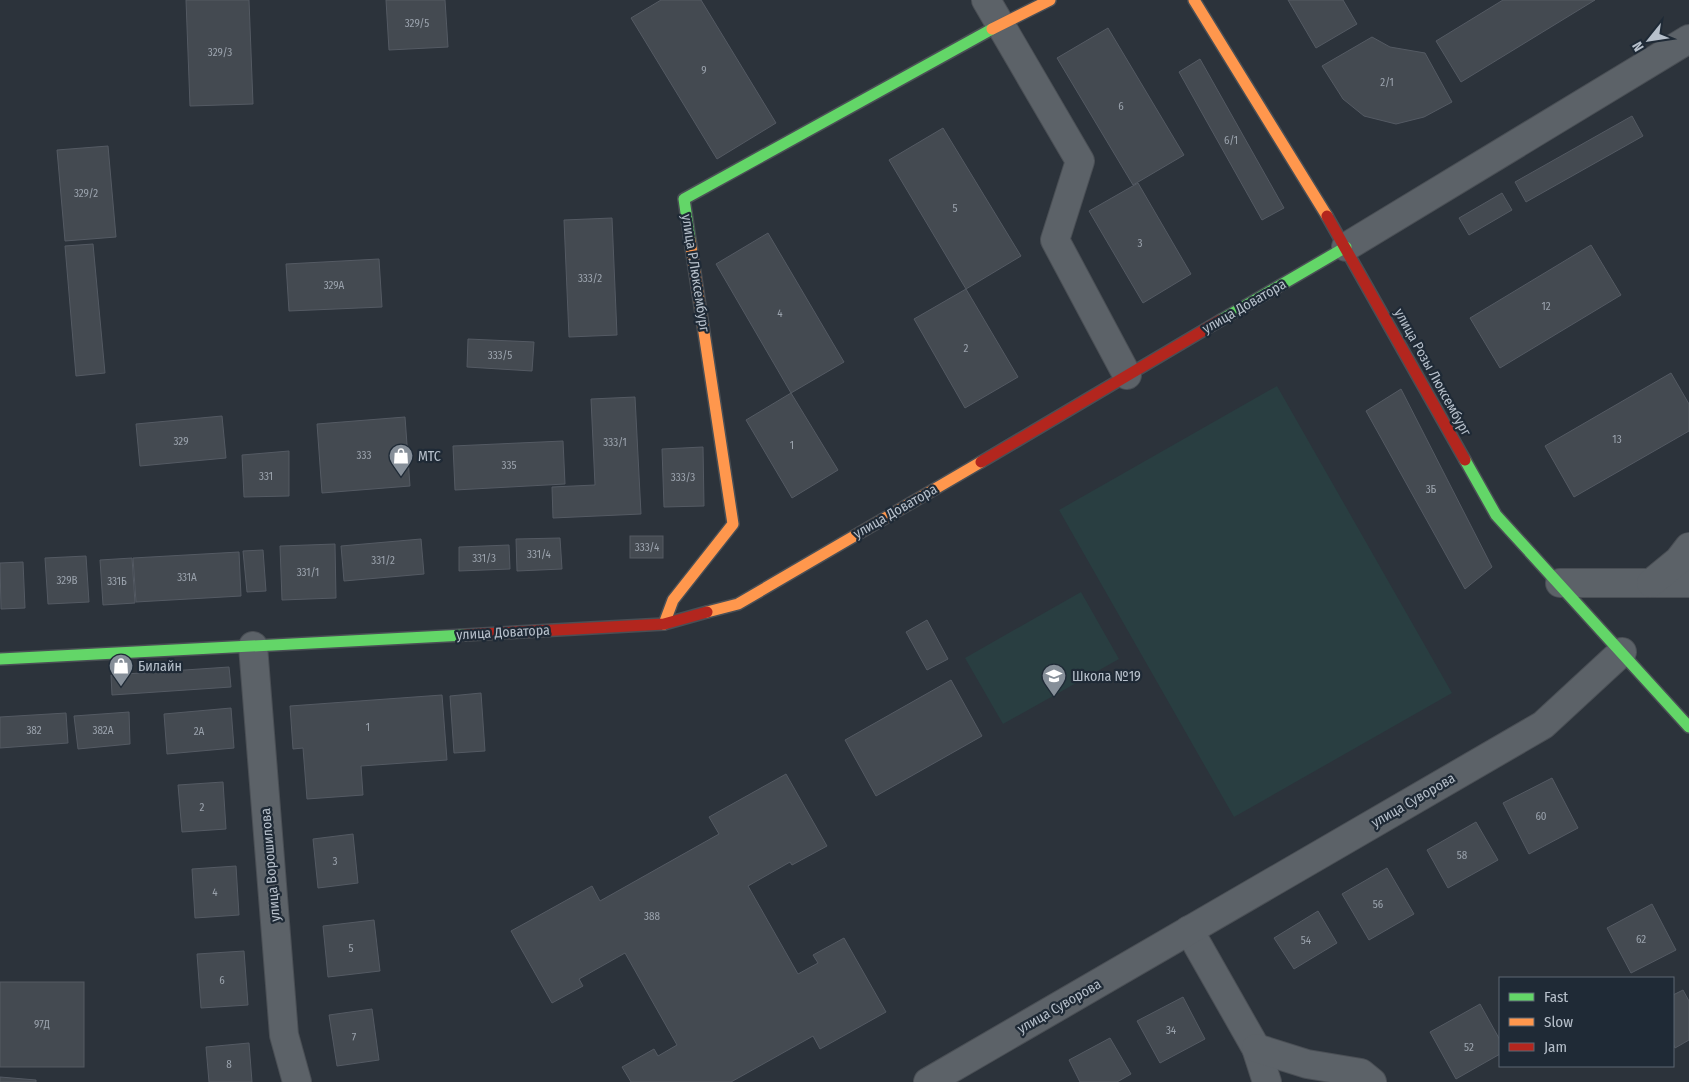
<svg xmlns="http://www.w3.org/2000/svg" width="1689" height="1082" viewBox="0 0 1689 1082" font-family="'Fira Sans Condensed',sans-serif">
<rect width="100%" height="100%" fill="#2c333b"/>
<g fill="#293e41">
<polygon points="1277,386 1452,693 1234,817 1059,510"/>
<polygon points="1081,592 1119,659 1003,724 965,658"/>
</g>
<g fill="#444a51" stroke="#545a63">
<polygon points="186,0 249,0 253,104 190,106"/>
<polygon points="386,0 445,0 448,47 389,50"/>
<polygon points="661,0 701,0 776,123 717,159 631,18"/>
<polygon points="1288,0 1343,0 1357,24 1316,48"/>
<polygon points="1503,0 1595,0 1461,82 1436,41"/>
<polygon points="1108,28 1184,155 1133,185 1057,58"/>
<polygon points="1372,37 1390,47 1425,53 1452,102 1424,117 1396,124 1364,116 1343,99 1322,66"/>
<polygon points="1200,59 1284,208 1262,220 1179,72"/>
<polygon points="1632,116 1643,136 1526,202 1515,182"/>
<polygon points="943,128 1021,256 966,289 889,160"/>
<polygon points="108,146 116,237 65,241 57,150"/>
<polygon points="1138,183 1191,274 1143,303 1089,211"/>
<polygon points="1502,193 1512,210 1469,235 1459,218"/>
<polygon points="612,218 617,335 569,337 564,220"/>
<polygon points="768,233 844,362 791,393 716,264"/>
<polygon points="93,244 105,373 76,376 65,246"/>
<polygon points="1591,245 1621,295 1500,368 1470,318"/>
<polygon points="379,259 382,307 289,311 286,264"/>
<polygon points="966,289 1018,377 965,408 914,319"/>
<polygon points="468,339 534,342 532,371 467,367"/>
<polygon points="1671,373 1689,404 1689,431 1574,497 1545,446"/>
<polygon points="1401,389 1492,567 1465,589 1366,411"/>
<polygon points="791,393 838,470 792,498 746,420"/>
<polygon points="635,397 641,514 553,518 552,487 595,485 591,399"/>
<polygon points="222,416 226,458 140,466 136,424"/>
<polygon points="405,417 410,486 322,493 317,424"/>
<polygon points="563,441 565,484 455,490 453,446"/>
<polygon points="703,447 704,506 664,507 662,449"/>
<polygon points="289,451 289,496 244,497 242,455"/>
<rect x="630" y="536" width="33" height="22"/>
<polygon points="560,538 562,569 517,571 516,539"/>
<polygon points="421,539 424,574 344,581 341,546"/>
<polygon points="335,544 336,598 282,600 280,546"/>
<polygon points="509,545 510,569 459,571 459,547"/>
<polygon points="263,550 266,591 247,592 243,551"/>
<polygon points="239,552 241,596 136,602 133,558"/>
<polygon points="86,556 89,602 48,604 45,558"/>
<polygon points="132,558 135,603 103,605 100,560"/>
<polygon points="23,562 25,608 1,609 0,563"/>
<polygon points="927,620 948,659 927,670 906,632"/>
<polygon points="229,667 231,687 112,695 111,675"/>
<polygon points="951,680 982,736 876,796 845,740"/>
<polygon points="481,693 485,751 454,753 450,696"/>
<polygon points="442,695 447,760 361,766 363,795 307,799 303,748 293,749 290,706"/>
<polygon points="231,708 234,748 167,754 164,714"/>
<polygon points="129,712 130,744 78,749 74,716"/>
<polygon points="66,713 68,743 0,748 0,717"/>
<polygon points="786,774 827,846 792,865 790,862 748,886 798,974 818,963 813,955 844,938 886,1012 820,1049 813,1036 731,1082 631,1082 622,1067 654,1049 658,1056 677,1045 625,953 579,979 583,986 552,1003 511,931 592,886 600,901 719,834 709,817"/>
<polygon points="1552,778 1578,828 1529,854 1503,803"/>
<polygon points="223,782 226,829 182,832 178,785"/>
<polygon points="1476,822 1498,860 1448,888 1427,850"/>
<polygon points="353,834 358,883 318,888 313,839"/>
<polygon points="236,866 239,915 195,918 192,869"/>
<polygon points="1387,868 1414,914 1369,940 1342,894"/>
<polygon points="1652,904 1676,950 1631,973 1607,928"/>
<polygon points="1318,911 1337,943 1294,969 1274,938"/>
<polygon points="374,920 380,971 328,977 323,926"/>
<polygon points="244,951 248,1005 201,1008 197,954"/>
<rect x="0" y="982" width="84" height="85"/>
<polygon points="1683,990 1689,1001 1689,1040 1675,1048 1673,1043 1673,995"/>
<polygon points="1183,997 1205,1039 1160,1063 1137,1021"/>
<polygon points="1480,1004 1500,1040 1500,1054 1456,1079 1430,1032"/>
<polygon points="372,1009 379,1060 337,1066 329,1015"/>
<polygon points="1110,1038 1131,1074 1117,1082 1080,1082 1069,1060"/>
<polygon points="249,1043 252,1082 209,1082 206,1047"/>
<polygon points="0,1077 36,1080 36,1082 0,1082"/>
</g>
<g fill="none" stroke-linecap="round" stroke-linejoin="round">
<defs>
<g id="street">
<polyline points="986,0 1080,161 1055,240 1127,375"/>
<polyline points="1346,247 1689,39"/>
<polyline points="1560,583 1689,583"/>
<polyline points="1651,583 1679,560 1689,547"/>
<polyline points="253,646 284,1035 297,1082"/>
<polyline points="1189,930 1256,1048 1267,1082"/>
<polyline points="1256,1048 1307,1064 1361,1073 1372,1082"/>
<polyline points="928,1082 1543,725 1622,652"/>
</g>
<g id="fast">
<polyline points="690,240 684,199 992,29"/>
<polyline points="1221,320 1346,247"/>
<polyline points="1465,460 1496,515 1689,727"/>
<polyline points="0,659 465,635"/>
</g>
<g id="slow">
<polyline points="1194,0 1327,216"/>
<polyline points="992,29 1050,0"/>
<polyline points="707,612 738,604 981,462"/>
<polyline points="664,624 673,600 733,524 690,240"/>
</g>
<g id="jam">
<polyline points="1327,216 1465,460"/>
<polyline points="981,462 1221,320"/>
<polyline points="465,635 664,624 707,612"/>
</g>
</defs>
<use href="#street" stroke="#4a4f55" stroke-width="30"/>
<use href="#fast" stroke="#4a4f55" stroke-width="14"/>
<use href="#slow" stroke="#4a4f55" stroke-width="14"/>
<use href="#jam" stroke="#4a4f55" stroke-width="14"/>
<use href="#street" stroke="#5c6268" stroke-width="28"/>
<use href="#fast" stroke="#63d668" stroke-width="11"/>
<use href="#slow" stroke="#ff974d" stroke-width="11"/>
<use href="#jam" stroke="#b3261e" stroke-width="11"/>
</g>
<defs>
<symbol id="shop-pin" viewBox="-11 -11 22 30"><path d="M0 17L-7.5 6A9.5 9.5 0 1 1 7.5 6Z" fill="#868f99" stroke="#1f2a36"/><path d="M-5-2.5h2.3a2.7 3.5 0 0 1 5.4 0H5L5.5 6h-11ZM-1.5-2.5h3a1.5 2.3 0 0 0-3 0Z" fill="#fff"/></symbol>
<symbol id="school-pin" viewBox="-11 -11 22 30"><path d="M0 17L-7.5 6A9.5 9.5 0 1 1 7.5 6Z" fill="#868f99" stroke="#1f2a36"/><path d="M0-5L7-2L0 1L-7-2ZM-4 1L0 2.5L4 1V4Q0 6-4 4Z" fill="#fff"/></symbol>
</defs>
<g fill-rule="evenodd">
<use href="#shop-pin" x="387" y="442" width="28" height="38"/>
<use href="#shop-pin" x="107" y="652" width="28" height="38"/>
<use href="#school-pin" x="1040" y="662" width="28" height="38"/>
</g>
<g text-anchor="middle" stroke-width="4.5" stroke-linejoin="round" paint-order="stroke">
<g font-size="11" fill="#9aa2ac">
<text x="417" y="27">329/5</text>
<text x="220" y="56">329/3</text>
<text x="704" y="74">9</text>
<text x="1387" y="86">2/1</text>
<text x="1121" y="110">6</text>
<text x="1231" y="144">6/1</text>
<text x="86" y="197">329/2</text>
<text x="955" y="212">5</text>
<text x="1140" y="247">3</text>
<text x="590" y="282">333/2</text>
<text x="334" y="289">329А</text>
<text x="1546" y="310">12</text>
<text x="780" y="317">4</text>
<text x="966" y="352">2</text>
<text x="500" y="359">333/5</text>
<text x="1617" y="443">13</text>
<text x="181" y="445">329</text>
<text x="615" y="446">333/1</text>
<text x="792" y="449">1</text>
<text x="364" y="459">333</text>
<text x="509" y="469">335</text>
<text x="266" y="480">331</text>
<text x="683" y="481">333/3</text>
<text x="1431" y="493">3Б</text>
<text x="647" y="551">333/4</text>
<text x="539" y="558">331/4</text>
<text x="484" y="562">331/3</text>
<text x="383" y="564">331/2</text>
<text x="308" y="576">331/1</text>
<text x="187" y="581">331А</text>
<text x="67" y="584">329В</text>
<text x="117" y="585">331Б</text>
<text x="368" y="731">1</text>
<text x="34" y="734">382</text>
<text x="103" y="734">382А</text>
<text x="199" y="735">2А</text>
<text x="202" y="811">2</text>
<text x="1541" y="820">60</text>
<text x="1462" y="859">58</text>
<text x="335" y="865">3</text>
<text x="215" y="896">4</text>
<text x="1378" y="908">56</text>
<text x="652" y="920">388</text>
<text x="1641" y="943">62</text>
<text x="1306" y="944">54</text>
<text x="351" y="952">5</text>
<text x="222" y="984">6</text>
<text x="42" y="1028">97Д</text>
<text x="1171" y="1034">34</text>
<text x="354" y="1041">7</text>
<text x="1469" y="1051">52</text>
<text x="229" y="1068">8</text>
</g>
<g font-size="14" fill="#b7c0cb" stroke="#1f2a36">
<text transform="translate(696 273) rotate(81)" y="5">улица Р.Люксембург</text>
<text transform="translate(1244 306) rotate(-30)" y="5">улица Доватора</text>
<text transform="translate(1433 372) rotate(61)" y="5">улица Розы Люксембург</text>
<text transform="translate(895 511) rotate(-30)" y="5">улица Доватора</text>
<text transform="translate(503 632) rotate(-3)" y="5">улица Доватора</text>
<text transform="translate(1413 800) rotate(-30)" y="5">улица Суворова</text>
<text transform="translate(270 865) rotate(-95)" y="5">улица Ворошилова</text>
<text transform="translate(1059 1006) rotate(-30)" y="5">улица Суворова</text>
</g>
<g font-size="14" fill="#b7c0cb" stroke="#1f2a36" text-anchor="start">
<text x="418" y="461">МТС</text>
<text x="138" y="671">Билайн</text>
<text x="1072" y="681">Школа №19</text>
</g>
</g>
<rect x="1499" y="977" width="175" height="90" fill="#1f2a36" stroke="#5c6672"/>
<rect x="1509" y="993" width="25" height="8" fill="#63d668" stroke="#5c6672"/>
<text x="1544" y="1002" font-size="15" fill="#b7c0cb">Fast</text>
<rect x="1509" y="1018" width="25" height="8" fill="#ff974d" stroke="#5c6672"/>
<text x="1544" y="1027" font-size="15" fill="#b7c0cb">Slow</text>
<rect x="1509" y="1043" width="25" height="8" fill="#b3261e" stroke="#5c6672"/>
<text x="1544" y="1052" font-size="15" fill="#b7c0cb">Jam</text>
<g transform="translate(1649 40) rotate(240)" stroke="#1f2a36" stroke-width="4" paint-order="stroke">
<path d="M0-4L9 19L0 12L-9 19Z" fill="#b7c0cb"/>
<text y="-8" font-size="14" font-weight="bold" text-anchor="middle" fill="#b7c0cb">N</text>
</g>
</svg>
